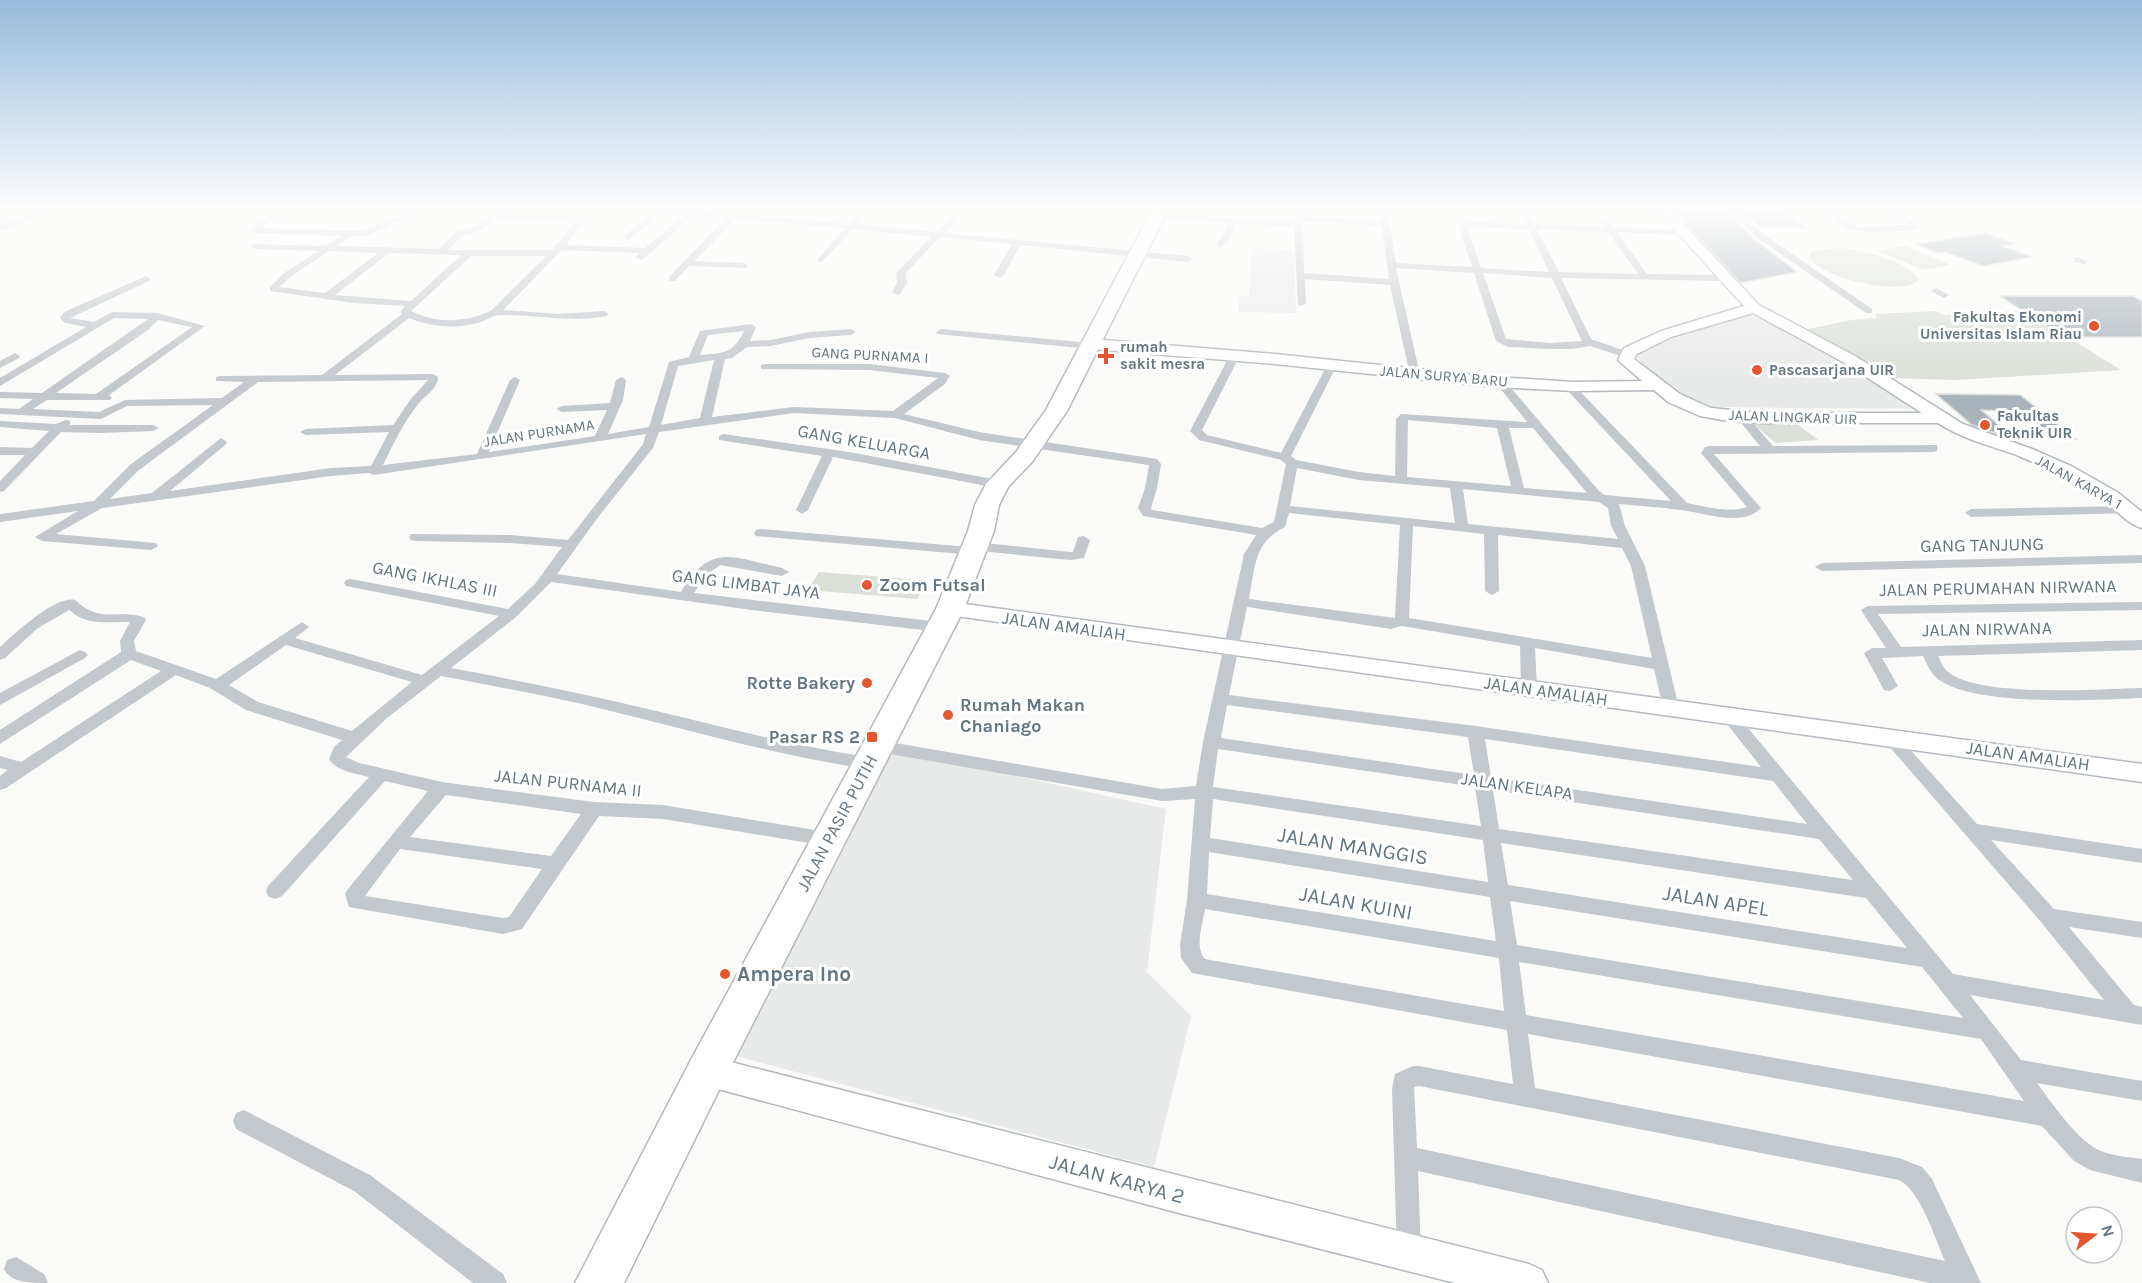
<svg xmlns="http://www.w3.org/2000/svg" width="2142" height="1283" viewBox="0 0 2142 1283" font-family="Karla,sans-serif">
<rect width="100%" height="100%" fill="#fafaf8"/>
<g fill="#e8e9e9">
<polygon points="1252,248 1294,250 1296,313 1238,312 1240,296 1249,296"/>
<polygon points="1753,310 1849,359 1924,409 1707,407 1659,382 1633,353"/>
<polygon points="887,747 1166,809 1147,972 1191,1016 1154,1167 724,1053"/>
</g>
<g fill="#dadfd7">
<polygon points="1926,208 1962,208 1978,218 1940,217"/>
<polygon points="1905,246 1951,265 1923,270 1878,251"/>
<path d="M1839 248C1860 250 1908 260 1919 280 1901 298 1819 277 1809 257L1812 251Z"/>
<polygon points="1936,311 1944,315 2015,311 2066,336 2121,370 1956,380 1891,378 1803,330 1851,320 1877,318 1875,314"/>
<polygon points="1792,420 1818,440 1776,443 1752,423"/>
<polygon points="819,572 924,580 918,599 808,590"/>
</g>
<g fill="#aab3b9" stroke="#dcdcda" stroke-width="1.5">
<polygon points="1671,208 1724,208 1754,239 1797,272 1741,283"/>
<polygon points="1739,209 1781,209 1806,228 1759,227"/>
<polygon points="1986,233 2016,244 2003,246 2032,257 1983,266 1945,252 1938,253 1915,244"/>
<polygon points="2000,296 2133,296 2142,301 2142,337 2063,337"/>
<polygon points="1936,394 2020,395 2076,439 2056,439 2021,411 1981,410 2016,439 2012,439 1972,425"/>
</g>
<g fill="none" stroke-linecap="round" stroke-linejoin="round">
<defs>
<g id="secondary">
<path d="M1655 208H1668L1759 305 1855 356 1963 424 2032 449 2071 466 2117 492 2142 512V528C2126 524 2115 507 2101 499 2075 483 2047 468 2019 456 1992 446 1962 439 1938 423H1761L1722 420 1700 416 1668 402 1654 390 1574 391 1495 387 1275 364 1091 349 1083 344 1091 339 1275 354 1495 377 1574 382 1642 381 1618 360 1624 348 1661 331 1744 306ZM1753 313 1843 362 1922 413H1761L1711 408 1680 394 1634 359 1637 354 1671 337Z"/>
<polygon points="950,602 2142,764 2142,782 942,614 939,609 942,604"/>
<polygon points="707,1056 1529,1264 1542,1270 1548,1283 1455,1283 1179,1213 707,1086 695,1082 691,1071 695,1060"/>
</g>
<polygon id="highway" points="1153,208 1169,208 1067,411 1032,462 1008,487 999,505 994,531 964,609 722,1084 624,1283 575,1283 692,1058 936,609 968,531 975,505 986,484 1016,452 1046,410"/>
</defs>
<use href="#secondary" stroke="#b3babf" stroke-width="3"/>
<use href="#highway" stroke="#b4b9bd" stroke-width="3"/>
<g fill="#c3c8cc" fill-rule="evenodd">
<polygon points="51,208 62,208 0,231 0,225"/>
<path d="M415 208H425L366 236H352L337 246 439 249 456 232 473 227 500 208 508 209 504 213 579 216 591 208H600L584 221 566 245 645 248 684 215 662 213 628 240 625 239V235L653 212 632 210 628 208H662L849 224 865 208H873L858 224 936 232 960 208H968L945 233 1188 256 1192 259 1188 262 1020 245 1004 275 999 278 994 275 1012 244 940 237 906 273 907 283 900 294 897 295 892 292 897 283 896 273 931 237 853 229 821 263 817 260 845 228 736 219 694 261 744 263 747 264V268L689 266 675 281H669V277L726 218 693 216 642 260 635 258 639 253 562 250 503 310 558 314 604 311 609 314 607 316C571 323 536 315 500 315 493 315 485 321 478 323 455 329 431 327 409 318L335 375 433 374 438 377C438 388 426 395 419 403 404 421 394 443 383 465L477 454 510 380 515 377 520 380 489 452 595 436 607 410 562 412 556 409 562 406 610 403 616 380 621 377 626 380 623 400 608 434 649 427 669 362 689 357 700 331 751 324 756 327 750 341 771 340 809 332 851 329 856 332 851 335 809 338 771 346 747 347 732 358 725 359 712 417 794 407 893 411 938 378 869 370 761 369V365L765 364H869L945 373 950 376 945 384 904 414 979 432 1157 459 1161 464 1157 488 1151 508 1152 510 1262 528 1274 522 1286 464 1281 460 1199 440 1190 431 1229 357 1234 354 1239 357 1202 430 1207 435 1281 453 1327 365 1332 362 1337 365 1291 456 1296 460 1359 472 1395 476 1396 419 1401 414 1527 422 1496 383 1501 380 1505 381 1599 491 1605 495 1671 501 1564 387V383H1572L1687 503C1706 507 1729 513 1747 507L1701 453 1705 447 1709 446H1760L1738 419V415H1746L1773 446 1937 445V451L1933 452 1714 454 1761 508C1743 528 1703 512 1680 510 1660 507 1639 506 1619 504L1625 526 1645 566 1679 708 1677 712H1665L1663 708 1654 669 1535 648 1537 688 1529 693 1521 688 1520 646 1402 626 1391 629 1247 607 1229 695 1476 726 1761 767 1719 714 1721 710H1733L1953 974 2104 1000 2041 922 1882 738 1884 734H1896L1977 824 2142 849V863L1991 840 2054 909 2142 922V938L2069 927 2134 1005 2142 1007V1025L1970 995 2021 1060 2142 1081V1101L2037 1083C2052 1103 2078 1142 2101 1151 2113 1156 2129 1157 2142 1159V1183L2090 1170 2074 1161 2042 1126 1528 1034 1535 1088 1899 1158 1922 1167 1932 1179 1981 1283H1930L1418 1171 1421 1253 1418 1262 1409 1265 1400 1262 1397 1253 1392 1089 1395 1074 1413 1066H1419L1513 1084 1507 1030 1192 973 1181 958 1180 945 1187 900 1195 799 1162 801 878 752 872 750 870 746 872 742 878 740 1162 789 1196 786 1203 742 1244 554 1256 535 1143 516 1138 508 1145 488 1149 465 979 440 895 418 794 413 659 432 653 448 599 516 557 574 681 592C711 541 733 558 782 568L789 572 782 576 720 565 705 576 694 593 940 622 947 627 945 630 940 632 752 610 551 582 516 617 451 668C504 678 556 688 609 700 695 719 780 744 868 757L874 759 876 763 874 767 868 769C780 756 696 732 611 711 555 697 497 687 441 676L387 718 346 757 359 763 442 782 594 802 663 805 827 832 833 834 836 839 833 844 827 846 663 819 599 816 522 929 503 934 349 907 345 894 348 889 428 791 385 781 282 896 275 899 268 896 266 891 268 886 369 777C356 774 336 771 329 759L334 747 342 740 246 710 210 688 176 675 6 788 0 790V776L8 770 0 768V756L21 762 161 671 131 660 0 744V730L121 652 120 641 130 622C107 621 88 627 69 610L38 628 5 658 0 660V647C14 634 56 595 75 600 102 624 113 609 144 617L146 620 134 641 136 651 216 679 302 622 309 627 295 638 422 675 499 616 351 587 346 586 344 583 346 580 351 579 508 609 535 584 562 547 511 543 416 541 411 540 409 537 411 534 511 535 568 540 643 444 646 434 374 475 369 473 331 476 102 508 56 534 156 543 158 546 151 550 42 541 35 537 78 511 0 522V514L94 501 131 464 213 405 127 406 101 419 0 414V408L19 409 33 399 0 398V392L42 393 148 319 114 318 0 386V378L86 327 65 323 60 318 64 312 146 276 151 279 149 281 70 318 94 322 112 312 157 313 205 326 109 395 112 398 110 400H47L33 409 99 412 125 400 222 398 244 382 216 381V377L220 376 322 375 402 314 400 312 405 306 354 303 270 291V287L284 273 318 251 255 249 251 246 252 244 325 246 341 236 252 233 248 230 272 215 276 217 275 219 261 228 362 231ZM497 218 575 221 552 250H448L462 236 479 231ZM329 251 378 253 325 293 280 287 290 277ZM389 253 461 255 411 301 335 295ZM471 256H546L492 310C466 323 437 324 411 311ZM158 320 192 327 96 394 56 393 148 330ZM744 331C733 354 724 353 700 355L708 335ZM714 360 700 418 661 425 678 366ZM428 380 411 399 393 425 306 429 300 432 306 435 389 432 371 466 331 468 170 491 225 445 227 442 221 438 152 493 110 499 139 470 258 382ZM1408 420 1497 428 1511 486 1407 477ZM1509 428H1533L1587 493 1524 488ZM1297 468 1359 480 1450 488 1455 523 1290 506ZM1463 489 1599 502 1608 508 1611 526 1618 539 1468 524ZM1289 513 1400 525 1395 618 1249 599C1255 567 1254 542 1285 527ZM1413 526 1484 534 1485 591 1492 595 1499 591 1498 535 1622 548 1631 566 1652 658 1409 618ZM286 645 412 682 352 731 258 702 229 685ZM1227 705 1468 737 1474 775 1221 738ZM1485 739 1773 781 1807 824 1491 777ZM1218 749 1475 787 1481 826 1213 787ZM1493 790 1819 839 1853 880 1499 829ZM446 795 581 814 551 856 410 837ZM1213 799 1483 840 1488 882 1210 838ZM1501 843 1866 898 1907 948 1508 885ZM400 849 542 869 509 917 503 918 365 896ZM1209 852 1490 897 1496 941 1207 894ZM1510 901 1922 967 1963 1018 1517 945ZM1205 909 1499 958 1504 1011 1205 959C1194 948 1203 923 1205 909ZM1519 962 1981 1039 2024 1101 1526 1015ZM1419 1086 1899 1180C1921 1191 1935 1239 1945 1261L1417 1148 1414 1087Z"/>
<path d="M1297 208H1305L1304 216 1381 221 1379 208H1387L1396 263 1472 267 1453 208H1461L1466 222 1526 224 1519 208H1527L1535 224 1604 227 1591 208H1599L1613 227 1688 230 1689 232 1685 235 1617 232 1647 274 1726 275 1731 278 1726 281 1561 278 1591 339 1631 353 1632 355 1627 358 1590 346 1572 349H1550L1508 347 1496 341 1474 273 1396 268 1420 375 1415 378 1410 375 1390 285 1305 279 1306 304 1298 306 1294 227 1237 223 1228 241 1220 248 1216 245 1229 223 1157 217 1153 215 1157 213 1294 222ZM1303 221 1382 226 1389 279 1304 273ZM1467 227 1529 229 1549 272 1481 268ZM1537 229 1608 232 1638 274 1559 272ZM1483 273 1552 278 1582 341 1550 343 1506 339Z"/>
<polygon points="1726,208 1735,208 1762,233 1872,309 1872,313 1866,313 1756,237"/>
<path d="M1818 208H1827L1858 227 1908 225 1887 208H1896L1920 227 1916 230C1874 232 1851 240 1818 208Z"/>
<polygon points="2078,257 2086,261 2086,265 2075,262 2075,258"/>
<polygon points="1936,288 1949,295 1944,298 1931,291"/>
<polygon points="941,329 1090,343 1095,346 1090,349 937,334 936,332"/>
<polygon points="15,353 20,356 19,358 0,368 0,361"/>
<polygon points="66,420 70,421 70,425 153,425 159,428 153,431 100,433 61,432 4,491 0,492 0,481 25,455 0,455 0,447 32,448 49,431 0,427 0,421 56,424"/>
<polygon points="723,434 849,452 998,480 1004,484 998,488 833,457 808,510 802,514 796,510 822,456 719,440 719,436"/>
<polygon points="2130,506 2136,510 2135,513 1971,517 1965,513 1971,509"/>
<polygon points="761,529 969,547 970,543 975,542 1070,552 1073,552 1078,537 1083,536 1090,540 1084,558 1070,560 979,551 973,555 756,536 754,533 756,530"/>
<polygon points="2142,555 2142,563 1822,571 1815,567 1822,563"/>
<path d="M2142 602V610L1878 614 1901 647 2142 640V650L1938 656C1941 661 1943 668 1948 672 1980 698 2100 689 2142 688V698C2095 700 1974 707 1938 679 1931 674 1927 664 1923 656L1882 658 1898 686 1890 691 1884 690 1864 653 1872 648H1886L1861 610 1868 606Z"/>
<polygon points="80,650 85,652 88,655 85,658 0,705 0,693"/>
<polygon points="244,1110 370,1175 503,1274 507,1283 473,1283 354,1191 236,1129 233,1121 236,1113"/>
<path d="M16 1257 44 1274 48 1283C30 1283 11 1283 4 1269L7 1260Z"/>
</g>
<use href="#secondary" fill="#fff" fill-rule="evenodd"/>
<use href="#highway" fill="#fff" fill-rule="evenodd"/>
</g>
<linearGradient id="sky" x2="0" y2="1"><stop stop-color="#96bcdc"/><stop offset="0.54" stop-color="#fdfdfc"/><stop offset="1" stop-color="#fdfdfc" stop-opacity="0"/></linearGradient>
<rect width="2142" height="387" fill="url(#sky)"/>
<g fill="#e4572e" stroke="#fff" stroke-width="2">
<circle cx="2094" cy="326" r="6"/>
<path d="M1103 347h6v6h6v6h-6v6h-6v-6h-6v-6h6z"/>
<circle cx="1757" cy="370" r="6"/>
<circle cx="1985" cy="425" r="6"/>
<circle cx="867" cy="585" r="6"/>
<circle cx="867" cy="683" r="6"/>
<circle cx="948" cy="715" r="6"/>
<rect x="866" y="731" width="12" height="12" rx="3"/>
<circle cx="725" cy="974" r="6"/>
</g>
<g text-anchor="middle" stroke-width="6" stroke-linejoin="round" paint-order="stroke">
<g font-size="15" font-weight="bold" fill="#657683" stroke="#fff" text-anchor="start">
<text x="2082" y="322" text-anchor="end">Fakultas Ekonomi<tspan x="2082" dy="17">Universitas Islam Riau</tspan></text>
<text x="1120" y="352">rumah<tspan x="1120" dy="17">sakit mesra</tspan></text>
<text x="1769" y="375">Pascasarjana UIR</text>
<text x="1997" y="421">Fakultas<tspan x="1997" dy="17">Teknik UIR</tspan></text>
</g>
<g font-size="15" fill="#657683" stroke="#fff">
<text transform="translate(870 355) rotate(3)" y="5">GANG PURNAMA I</text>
<text transform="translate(1444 376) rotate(5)" y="5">JALAN SURYA BARU</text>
<text transform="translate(1793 417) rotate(2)" y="5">JALAN LINGKAR UIR</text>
<text transform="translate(539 433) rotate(-9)" y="5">JALAN PURNAMA</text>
<text transform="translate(2079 482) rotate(29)" y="5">JALAN KARYA 1</text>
</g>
<g font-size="18" fill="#657683" stroke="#fff">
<text transform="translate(864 442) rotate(10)" y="6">GANG KELUARGA</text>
<text transform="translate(1982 545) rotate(-1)" y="6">GANG TANJUNG</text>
<text transform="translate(435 579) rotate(11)" y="6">GANG IKHLAS III</text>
<text transform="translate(746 584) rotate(7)" y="6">GANG LIMBAT JAYA</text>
<text transform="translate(1998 588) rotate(-1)" y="6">JALAN PERUMAHAN NIRWANA</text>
<text transform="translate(1064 626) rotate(8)" y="6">JALAN AMALIAH</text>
<text transform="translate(1987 629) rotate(-1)" y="6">JALAN NIRWANA</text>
<text transform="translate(1546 691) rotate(8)" y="6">JALAN AMALIAH</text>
<text transform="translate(2028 756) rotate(8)" y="6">JALAN AMALIAH</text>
<text transform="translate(568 783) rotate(6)" y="6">JALAN PURNAMA II</text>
<text transform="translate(1517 786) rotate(8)" y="6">JALAN KELAPA</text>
<text transform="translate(837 823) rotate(-62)" y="6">JALAN PASIR PUTIH</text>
</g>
<g font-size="18" font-weight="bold" fill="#657683" stroke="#fff" text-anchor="start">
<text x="879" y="591">Zoom Futsal</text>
<text x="855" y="689" text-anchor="end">Rotte Bakery</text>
<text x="960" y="711">Rumah Makan<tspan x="960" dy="21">Chaniago</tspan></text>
<text x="860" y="743" text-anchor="end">Pasar RS 2</text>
</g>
<g font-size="21" fill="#657683" stroke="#fff">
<text transform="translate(1353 846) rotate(9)" y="7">JALAN MANGGIS</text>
<text transform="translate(1716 901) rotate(9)" y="7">JALAN APEL</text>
<text transform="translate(1356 903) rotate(10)" y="7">JALAN KUINI</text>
<text transform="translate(1117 1179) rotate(15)" y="7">JALAN KARYA 2</text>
</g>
<g font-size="21" font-weight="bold" fill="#657683" stroke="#fff" text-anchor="start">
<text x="737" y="981">Ampera Ino</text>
</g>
</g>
<g transform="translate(2094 1235) rotate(73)"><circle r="28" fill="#ffffff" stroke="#c1c8cd" stroke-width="1.5"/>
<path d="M0-4.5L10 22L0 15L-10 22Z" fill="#e4572e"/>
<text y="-9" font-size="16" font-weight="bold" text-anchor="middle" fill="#657683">N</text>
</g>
</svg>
